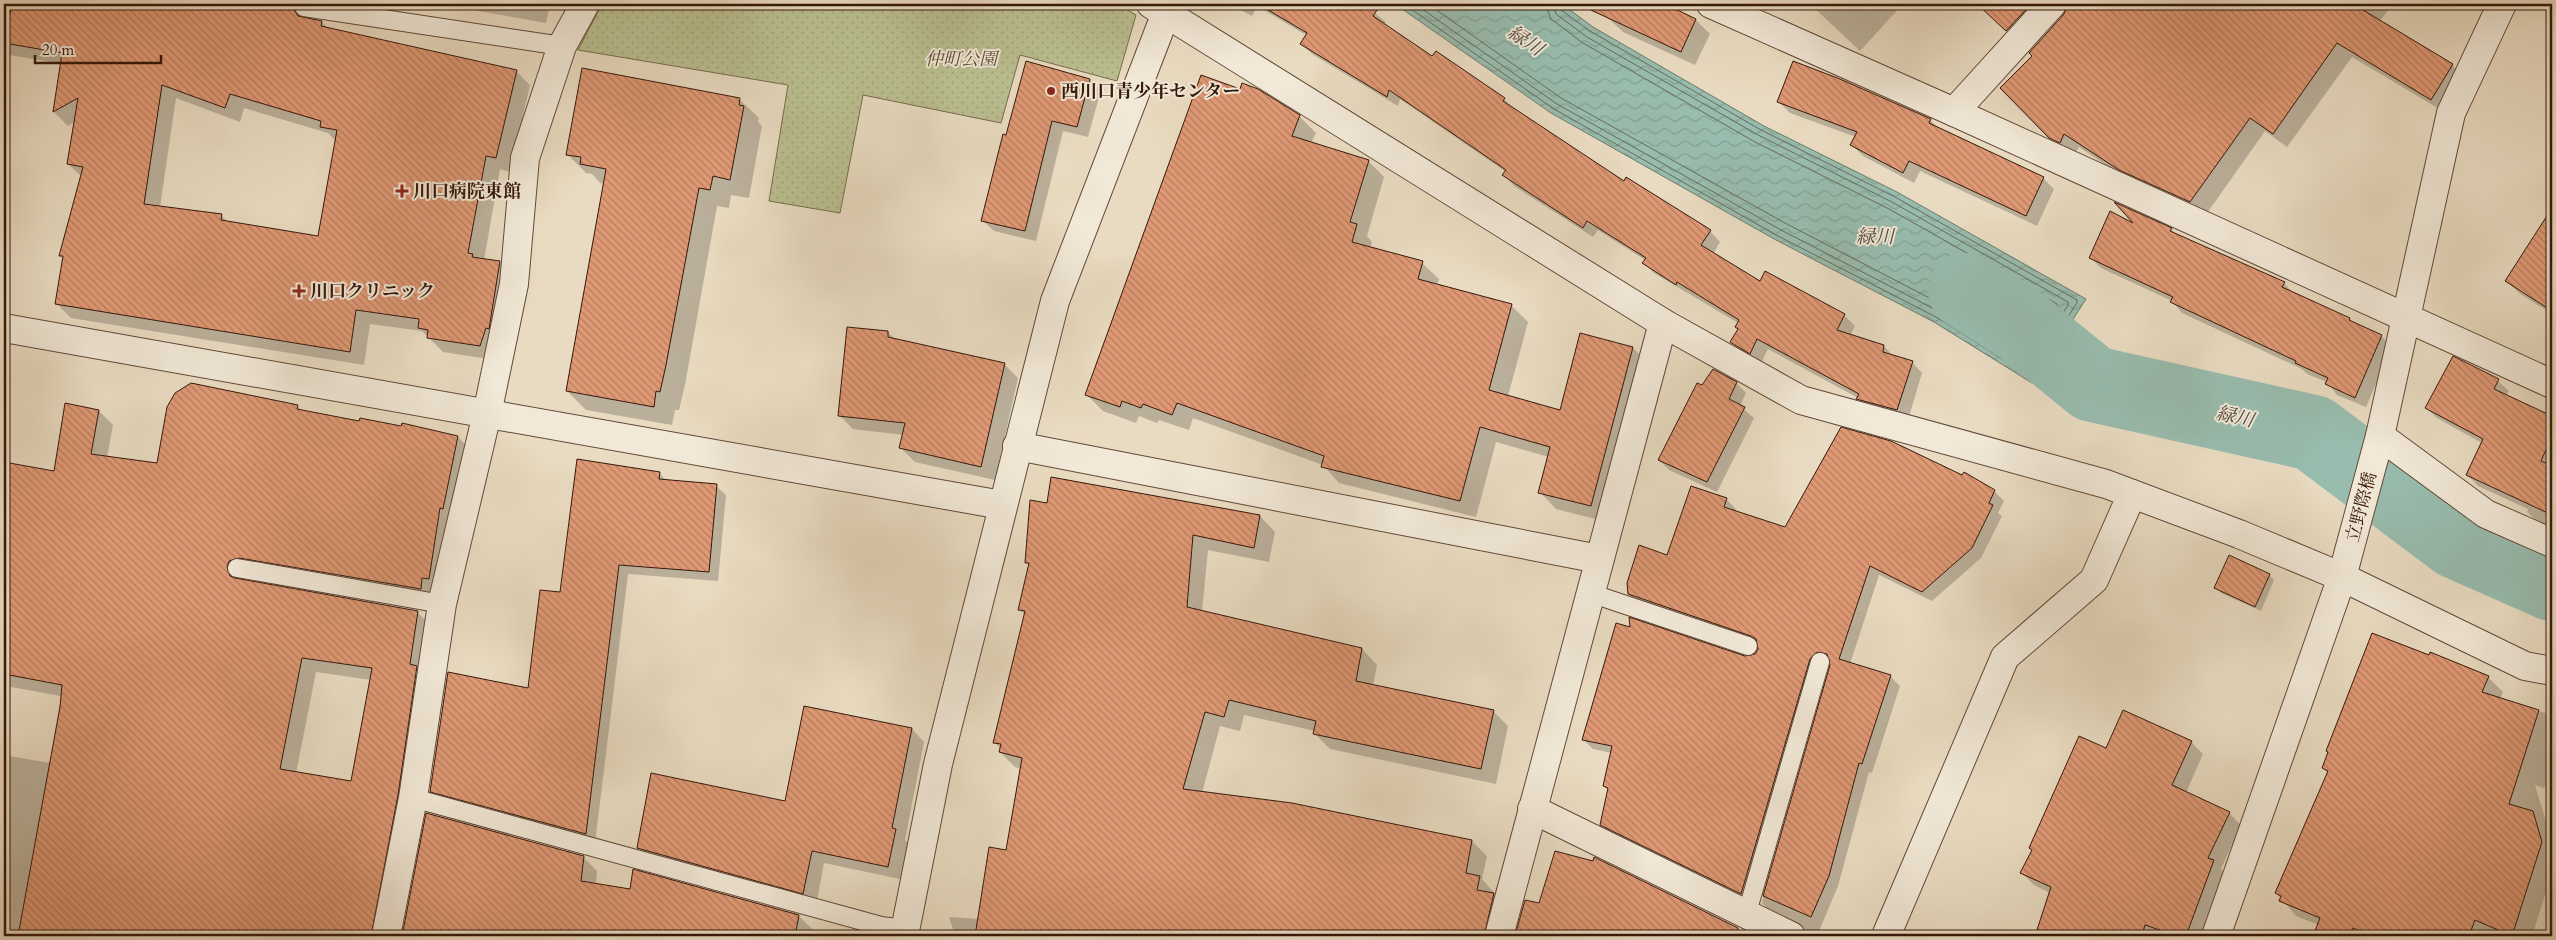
<svg xmlns="http://www.w3.org/2000/svg" width="2556" height="940" viewBox="0 0 2556 940" font-family="Cardo,'Noto Serif JP',serif">
<defs>
<pattern id="park-dots" width="8" height="8" patternUnits="userSpaceOnUse" patternTransform="scale(1.25)"><rect width="8" height="8" fill="#babf90"/><path d="M2 2h.1M6 6h.1" fill="none" stroke="#a0a37b" stroke-width="1.8" stroke-linecap="round"/></pattern>
<pattern id="water-waves" width="16" height="10" patternUnits="userSpaceOnUse" patternTransform="scale(1.25)"><rect width="16" height="10" fill="#98bcae"/><path d="M0 5q4-4 8 0t8 0" fill="none" stroke="#84a194"/></pattern>
<pattern id="building-back-hatch" width="6" height="6" patternUnits="userSpaceOnUse" patternTransform="scale(1.25)"><rect width="6" height="6" fill="#e09975"/><path d="M-1 5l2 2M0 0l6 6M5-1l2 2" fill="none" stroke="#b67c5e"/></pattern>
</defs>
<rect width="100%" height="100%" fill="#e9dbc1"/>
<filter id="stains"><feTurbulence type="fractalNoise" baseFrequency=".004" numOctaves="4"/><feColorMatrix values="0 0 0 0 .2 0 0 0 0 .09 0 0 0 0 .02 0 0 0 .5 -.17"/></filter>
<radialGradient id="worn" r=".72"><stop offset=".6" stop-color="#630" stop-opacity="0"/><stop offset="1" stop-color="#630" stop-opacity=".3"/></radialGradient>
<polygon fill="url(#park-dots)" stroke="#786b4d" points="602,4 1118,4 1136,15 1117,81 1020,55 1001,123 863,95 840,213 769,201 788,85 578,50"/>
<polygon fill="url(#water-waves)" stroke="#707a6c" points="1395,4 1562,4 1593,27 1764,126 1897,192 2086,299 2032,383 1934,322 1776,240 1551,113"/>
<g fill="#0003" fill-rule="evenodd">
<path d="M4 4H329L315 11 308 19 322 22 329 29 516 71 530 85 510 172 500 169 484 260 499 262 513 276 495 360 443 352 422 331 370 324 364 365 71 318 56 303 64 259 61 255 82 177 68 164 75 122 68 126 54 112 62 64 4 54ZM176 98 240 122 244 108 328 133 336 141 319 237 229 223 221 215 160 207Z"/>
<polygon points="439,4 550,4 546,23"/>
<polygon points="1230,4 1363,4 1386,22 1384,25 1433,57 1504,99 1514,109 1624,183 1710,231 1720,242 1713,254 1760,283 1766,273 1844,315 1855,326 1850,336 1884,346 1893,356 1912,362 1922,373 1908,420 1868,409 1858,398 1768,349 1761,363 1742,353 1731,342 1739,330 1738,323 1654,273 1644,263 1645,260 1598,230 1593,237 1514,186 1504,175 1506,172 1400,99 1398,106 1312,54 1301,43 1306,35 1257,6 1252,16"/>
<polygon points="1615,4 1662,4 1696,20 1710,34 1695,65 1623,32 1608,18"/>
<polygon points="1810,4 1903,4 1860,51"/>
<polygon points="1978,4 2060,4 2021,45"/>
<polygon points="2068,4 2393,4 2380,21 2452,65 2466,79 2446,113 2352,57 2287,147 2265,131 2205,216 2134,184 2079,147 2074,156 2065,152 2002,88 2034,56 2065,15"/>
<polygon points="1027,63 1090,80 1101,90 1088,137 1063,131 1036,241 994,231 983,221"/>
<polygon points="740,100 759,118 758,122 762,126 749,198 731,195 729,208 717,206 685,385 679,410 675,410 672,425 586,410 567,391 604,184 600,183 592,174 586,173 567,154"/>
<polygon points="1779,102 1930,120 1940,130 2043,178 2054,189 2037,226 1920,171 1914,183 1863,156 1852,145 1856,137 1790,113"/>
<polygon points="1299,116 1316,133 1311,143 1368,161 1384,177 1367,236 1372,242 1370,248 1422,263 1439,279 1437,285 1511,305 1528,322 1508,396 1561,412 1633,348 1649,364 1607,522 1556,509 1540,492 1549,457 1496,442 1476,517 1339,483 1323,465 1193,418 1189,430 1159,420 1157,423 1139,416 1136,423 1103,411 1087,395"/>
<polygon points="2552,210 2552,314 2519,293 2506,280"/>
<polygon points="2138,227 2171,229 2177,235 2284,283 2294,294 2350,319 2355,325 2381,336 2392,347 2366,407 2337,395 2327,382 2307,374 2302,369 2182,313 2172,301 2101,268 2090,257"/>
<polygon points="888,332 895,339 1004,364 1018,378 995,480 915,462 901,448 904,435 853,429 839,415"/>
<polygon points="2453,358 2498,381 2509,391 2506,396 2552,417 2552,529 2538,522 2527,512 2528,509 2478,486 2468,475 2482,443 2437,418 2426,408"/>
<polygon points="1736,383 1746,393 1740,406 1754,418 1717,492 1669,470 1659,460 1703,387"/>
<path d="M297 406 302 411 458 437 472 451 435 603 243 575 241 581 417 612 431 626 387 936H4V755L50 763 61 696 11 687 4 726V463L55 473 99 411 113 425 107 458 158 464ZM316 672 371 680 352 783 296 773Z"/>
<polygon points="659,473 667,481 716,486 726,495 718,581 628,574 595,843 440,800 431,791 530,690"/>
<polygon points="1052,478 1260,516 1275,532 1269,562 1208,550 1202,612 1362,649 1377,665 1373,686 1493,711 1508,726 1496,784 1330,749 1315,734 1315,731 1244,715 1240,731 1220,726 1202,793 1472,841 1487,856 1482,879 1509,910 1503,936 955,936 949,917 979,919 1007,851 1022,769 1015,767 1000,752 1001,749 994,742 1025,615 1019,609 1030,565 1027,562 1048,504"/>
<polygon points="1994,491 2004,501 1998,513 2002,516 1981,558 1932,601 1879,575 1850,664 1890,676 1900,686 1872,773 1869,772 1838,886 1817,936 1812,936 1806,930 1772,913 1762,903 1831,662 1827,661 1751,903 1612,835 1602,825 1609,791 1604,786 1612,753 1593,749 1583,739 1631,629 1745,657 1755,655 1759,649 1758,644 1639,604 1629,594 1726,499 1736,509 1735,512 1786,529"/>
<polygon points="2269,575 2274,580 2261,611 2221,593 2216,587"/>
<polygon points="2372,634 2488,677 2503,692 2500,699 2552,715 2552,773 2544,788 2535,785 2552,842 2552,873 2532,936 2314,936 2319,925 2296,916 2276,893 2328,773 2323,768"/>
<polygon points="912,729 924,742 905,840 908,843 900,879 824,863 816,906 652,861 639,848 786,802"/>
<polygon points="2191,742 2203,754 2186,793 2229,813 2241,825 2221,869 2225,873 2203,936 2037,936 2050,893 2034,885 2022,873 2107,750"/>
<polygon points="427,814 583,857 597,871 596,885 799,916 813,930 812,933 848,936 403,936"/>
<polygon points="1594,858 1753,936 1516,936 1526,901 1540,904 1594,862"/>
</g>
<g fill="none" stroke-linecap="round" stroke-linejoin="round">
<g stroke="#666a5c" stroke-width="1">
<polyline points="1404,4 1554,109 1778,236 1936,317 2028,375 2031,374 2077,303 2077,300 1895,197 1761,130 1590,31 1561,10 1559,4"/>
<polyline points="1415,4 1557,104 1781,230 1940,312 2026,366 2029,366 2068,305 2068,302 1892,202 1758,135 1587,37 1556,14 1553,4"/>
<polyline points="1428,4 1561,98 1785,223 1943,305 2024,356 2027,355 2058,308 2057,304 1889,209 1755,142 1583,43 1551,19 1545,4"/>
</g>
<polyline stroke="#98bcae" stroke-width="76" points="1966,291 2023,327 2093,384 2313,433 2457,541 2552,583"/>
</g>
<g fill="url(#building-back-hatch)" stroke="#35170a" fill-rule="evenodd">
<path d="M12 4H294V10L298 16 322 21 321 26 517 70 496 158 486 156 468 253 473 254 472 257 500 261 489 329 486 328 480 346 427 338 428 330 418 328 419 319 356 310 350 352 55 304 63 256H59L83 167 67 164 78 98 53 112 62 53 4 43ZM162 85 225 108 230 94 321 121 320 127 337 130 318 236 221 220 222 214 144 204Z"/>
<polygon points="1258,4 1381,4 1373,16 1432,56 1436,51 1505,98 1503,101 1624,181 1626,177 1711,230 1701,245 1760,281 1765,271 1845,314 1837,330 1884,345 1883,352 1913,361 1897,410 1856,399 1859,394 1757,339 1750,354 1730,342 1738,329 1735,327 1739,320 1677,282 1676,285 1642,263 1646,258 1587,221 1583,228 1502,175 1506,170 1389,90 1387,97 1300,44 1307,33"/>
<polygon points="1578,4 1665,4 1696,19 1681,52"/>
<polygon points="1977,4 2031,4 2006,31"/>
<polygon points="2067,4 2353,4 2453,64 2431,100 2337,43 2273,134 2250,118 2190,202 2119,170 2064,134 2060,143 2049,138 2000,88 2032,56 2029,53 2064,14"/>
<polygon points="1026,61 1090,79 1077,127 1052,121 1025,231 981,221 1003,134 1006,135"/>
<polygon points="1793,61 1840,79 1931,119 1929,123 2044,177 2026,216 1909,161 1903,173 1850,145 1857,132 1777,102"/>
<polygon points="582,68 740,98 739,105 744,106 730,180 713,176 710,190 699,188 666,365 660,392 656,391 654,407 566,391 606,169 580,164 581,157 566,155"/>
<polygon points="1201,75 1240,89 1242,83 1258,89 1300,115 1292,136 1369,160 1350,222 1357,224 1352,242 1423,261 1418,279 1512,304 1489,390 1560,410 1580,333 1633,347 1591,506 1538,493 1550,447 1480,427 1460,501 1321,467 1324,456 1177,403 1172,415 1143,404 1141,408 1122,401 1120,407 1085,395"/>
<polygon points="2114,202 2172,228 2170,231 2285,282 2282,287 2350,318 2349,320 2382,335 2355,398 2325,384 2328,378 2295,363 2296,361 2170,302 2173,297 2089,258 2110,211 2133,223"/>
<polygon points="2552,208 2552,311 2505,281"/>
<polygon points="847,327 888,331 888,337 1005,363 981,467 899,448 905,423 838,416"/>
<polygon points="2453,356 2499,379 2494,389 2552,416 2552,436 2541,461 2552,466 2552,515 2466,475 2483,439 2425,408"/>
<polygon points="1713,369 1737,382 1729,399 1745,407 1707,482 1658,460 1697,383 1702,385"/>
<path d="M191 383 298 405 297 409 359 421 360 418 401 426 402 423 458 436 443 509 440 508 429 579 422 578 421 589 239 558 229 561 227 567 230 576 235 578 418 611 410 664 417 666 398 795 371 936H18L60 707 62 685 4 674V462L54 471 65 403 99 410 91 454 157 463 167 407 175 393ZM302 658 372 668 351 781 280 769Z"/>
<polygon points="1841,427 1891,441 1962,475 1964,472 1995,490 1989,503 1993,505 1972,548 1922,592 1870,566 1839,659 1891,675 1862,764 1859,763 1829,876 1811,917 1763,896 1830,665 1827,654 1817,652 1810,659 1741,894 1600,825 1608,788 1603,786 1612,746 1582,740 1616,623 1630,627 1629,617 1745,656 1755,654 1758,649 1756,639 1751,636 1628,594 1627,583 1639,545 1667,555 1691,486 1727,498 1724,507 1785,527"/>
<polygon points="577,459 660,472 659,479 717,484 709,572 619,565 586,834 430,792 448,672 528,688 540,590 560,592"/>
<polygon points="1051,477 1260,515 1254,548 1193,535 1187,607 1362,648 1356,681 1494,710 1481,769 1313,734 1316,721 1229,700 1224,717 1205,712 1183,789 1292,803 1472,840 1466,873 1480,876 1477,890 1494,893 1484,936 1301,936 1252,930 1251,936 975,936 989,847 1006,850 1022,758 999,752 1001,744 993,743 1025,611 1018,610 1029,563 1025,563 1030,500 1047,503"/>
<polygon points="2229,555 2270,574 2255,607 2214,588"/>
<polygon points="2372,633 2429,655 2430,652 2489,676 2482,692 2539,710 2509,804 2533,811 2542,842 2512,936 2475,920 2469,936 2372,936 2353,928 2349,936 2313,936 2320,918 2279,901 2281,896 2275,893 2328,771 2322,768 2328,752 2326,751"/>
<polygon points="804,706 912,728 892,828 896,829 888,867 812,851 803,894 637,848 651,773 785,801"/>
<polygon points="2123,710 2192,741 2172,785 2230,812 2208,858 2214,860 2186,936 2177,936 2145,925 2142,936 2035,936 2051,887 2020,873 2032,850 2029,848 2079,736 2106,748"/>
<polygon points="426,813 584,856 581,881 630,889 633,869 799,915 795,936 402,936"/>
<polygon points="1555,851 1593,861 1594,857 1738,928 1736,936 1515,936 1525,900 1539,903"/>
</g>
<g fill="none" stroke-linecap="round" stroke-linejoin="round">
<defs>
<g id="service">
<polyline points="304,7 562,46"/>
<polyline points="237,568 442,604"/>
<polyline points="1590,593 1748,646"/>
<polyline points="413,798 881,926 905,929"/>
<polyline points="1746,916 1820,662"/>
</g>
<g id="minor">
<polyline points="1151,4 1663,323 1801,400 2106,484 2239,534 2342,577 2525,666 2552,671"/>
<polyline points="1711,4 1954,112 2552,384"/>
<polyline points="1954,112 2052,4"/>
<polyline points="4,328 1002,505"/>
<polyline points="2380,436 2486,514 2552,543"/>
<polyline points="1017,446 1599,559"/>
<polyline points="1532,809 1791,936"/>
<polyline points="386,936 413,798 442,604 487,414 514,284 525,158 562,46 585,4"/>
<polyline points="1499,936 1663,323"/>
<polyline points="1886,936 2005,657 2094,580 2132,494"/>
<polyline points="2216,936 2342,577 2380,436 2451,113 2502,4"/>
</g>
<polyline id="tertiary" points="904,936 938,764 1055,301 1166,13"/>
</defs>
<use href="#service" stroke="#624838" stroke-width="20"/>
<use href="#minor" stroke="#624838" stroke-width="30"/>
<use href="#tertiary" stroke="#624838" stroke-width="30"/>
<use href="#service" stroke="#f1e8d7" stroke-width="18"/>
<use href="#minor" stroke="#f1e8d7" stroke-width="28"/>
<use href="#tertiary" stroke="#f1e8d7" stroke-width="28"/>
</g>
<g fill="#8f2418" stroke="#f1e8d7" stroke-width="2">
<circle cx="1051" cy="91" r="5"/>
<path d="M399.5 183.5h5v5h5v5h-5v5h-5v-5h-5v-5h5z"/>
<path d="M296.5 283.5h5v5h5v5h-5v5h-5v-5h-5v-5h5z"/>
</g>
<g text-anchor="middle" stroke-width="4" stroke-linejoin="round" paint-order="stroke">
<g font-size="18" font-style="italic" fill="#5d4932" stroke="#f1e8d7">
<text x="961" y="65">仲町公園</text>
</g>
<g font-size="18" font-weight="bold" fill="#35170a" stroke="#f1e8d7" text-anchor="start">
<text x="1061" y="97">西川口青少年センター</text>
<text x="413" y="197">川口病院東館</text>
<text x="310" y="297">川口クリニック</text>
</g>
<g font-size="18" fill="#35170a" stroke="#f1e8d7">
<text transform="translate(2361 507) rotate(-75)" y="6">立野際橋</text>
</g>
<g font-size="19" font-style="italic" fill="#53493b" stroke="#f1e8d7">
<text transform="translate(1526 40) rotate(34)" y="7">緑川</text>
<text x="1875" y="243">緑川</text>
<text transform="translate(2235 416) rotate(13)" y="7">緑川</text>
</g>
</g>
<rect width="2556" height="940" fill="none" stroke="#e9dbc1" stroke-width="20"/>
<rect x="5" y="5" width="2546" height="930" fill="none" stroke="#35170a" stroke-width="2.5"/>
<rect x="10" y="10" width="2536" height="920" fill="none" stroke="#35170a"/>
<path d="M35 55v8h126v-8" fill="none" stroke="#35170a" stroke-width="2.5"/>
<text x="42" y="55" font-size="15" fill="#35170a" stroke="#f1e8d7" stroke-width="4" paint-order="stroke">20 m</text>
<rect width="100%" height="100%" filter="url(#stains)"/>
<rect width="100%" height="100%" fill="url(#worn)"/>
</svg>
